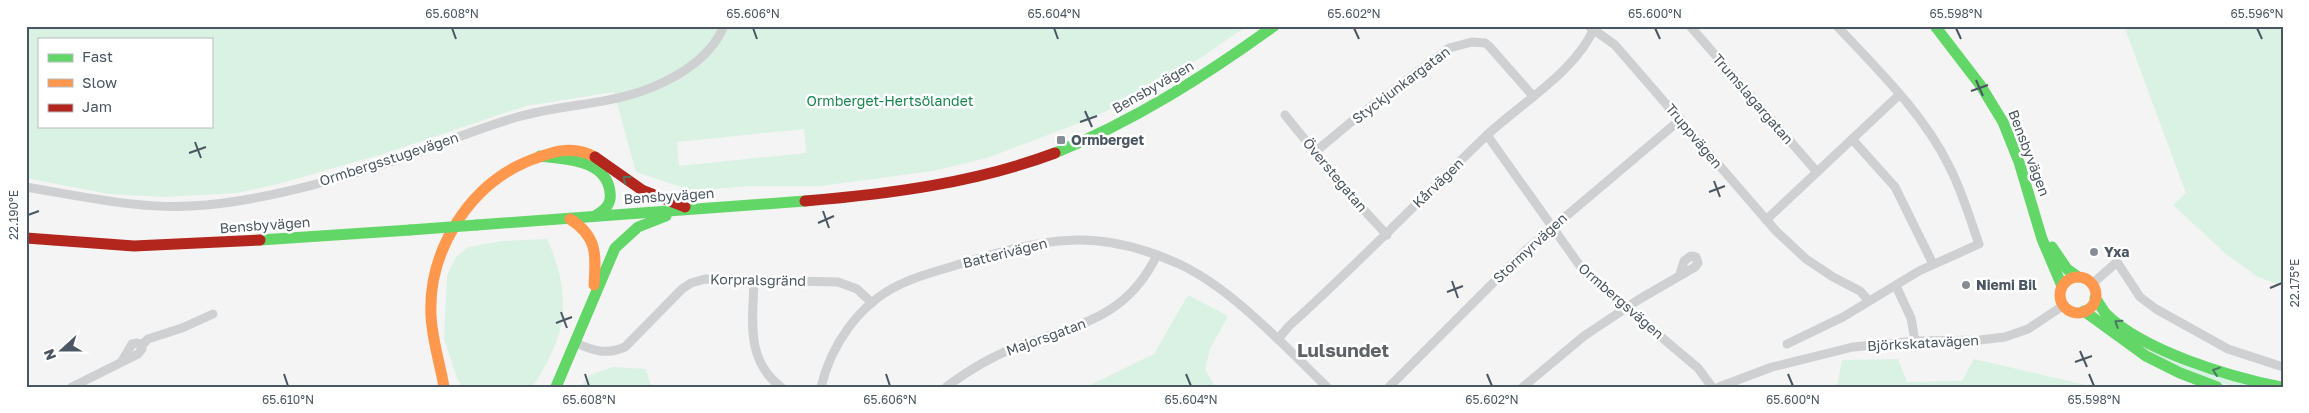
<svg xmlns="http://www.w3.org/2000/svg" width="2309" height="413" viewBox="0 0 2309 413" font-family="'Golos Text',sans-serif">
<rect width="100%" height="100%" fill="#f4f4f4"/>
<g fill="#d9f2e3" fill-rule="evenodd">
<path d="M26 26H1247L1190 65 1134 97 1090 119 987 158 933 171 820 186H748L694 191 636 172 614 92 526 106 386 153 278 184 237 193 162 197 109 194 26 178ZM39 39H211V126H39ZM804 129 806 153 679 166 677 142Z"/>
<polygon points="2124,26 2283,26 2283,286 2258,277 2226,254 2173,205 2186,193"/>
<path d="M547 239C567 283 570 321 546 364 541 372 538 380 532 387H463L457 378 444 339 447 276 456 257 468 247 503 241Z"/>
<polygon points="1188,295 1228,316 1210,349 1205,369 1215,387 1086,387 1154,354"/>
<path d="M2115 327 2197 369 2253 387C2207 387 2150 357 2115 327Z"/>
<polygon points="1898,359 1907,382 1962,381 1974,359 2095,387 1837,387 1842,360"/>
<polygon points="613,367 646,369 651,387 580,387 590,375"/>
</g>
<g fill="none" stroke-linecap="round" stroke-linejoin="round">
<g stroke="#ced0d2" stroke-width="9">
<polyline points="1690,26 1817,172"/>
<polyline points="1590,27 1615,45 1776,231 1806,259 1833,277 1860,291 1869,301"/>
<polyline points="1285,115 1350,195 1387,235"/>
<polyline points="1487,135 1585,273 1698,368 1712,387"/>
<polyline points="1852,139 1895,187 1933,264"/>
<polyline points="1315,152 1357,117 1449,48 1472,42 1485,43 1489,46 1533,96"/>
<path d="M26 187C86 197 145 211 206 205 269 199 333 181 393 161 434 147 473 130 514 118 566 102 613 107 664 82 689 70 713 52 724 26"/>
<polyline points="1766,220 1899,95"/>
<path d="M754 280C753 320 745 360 781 387"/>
<polyline points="2092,284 2117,262 2140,297 2156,309 2228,349 2283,367"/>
<polyline points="1896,286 1911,318 1915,341"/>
<path d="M1278 339 1289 326C1357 265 1420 199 1486 136 1521 103 1577 71 1595 26"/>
<path d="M576 343C594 351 606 355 625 347L682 289 691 283 705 279 838 282 857 289 872 303"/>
<path d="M1787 344 1843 317 1919 271 1979 244C1970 219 1962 191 1949 166 1923 113 1877 69 1837 26"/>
<polyline points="142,345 148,339 182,328 213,314"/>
<polyline points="72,387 138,354 142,349 142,345 137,343 132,344 122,361"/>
<path d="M821 387C831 345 859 304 899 285 919 275 942 270 963 263 1045 238 1098 227 1179 264 1233 289 1284 346 1327 387"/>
<path d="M946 387C969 370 992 356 1019 346 1078 324 1126 319 1157 255"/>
<polyline points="1389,387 1526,250 1681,119"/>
<polyline points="1523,387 1584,336 1638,300 1695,267 1698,263 1696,257 1691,256 1684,261 1680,274"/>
<polyline points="1719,387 1772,367 1853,347 1915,341 1980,340 2005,337 2028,329 2064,305"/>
</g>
<g stroke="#63d668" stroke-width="11">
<polyline points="1935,26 1981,86 2003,122 2019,162 2042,239 2062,286"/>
<path d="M1055 153C1134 121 1205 76 1274 26"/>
<path d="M540 156C565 159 606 159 610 192 612 204 605 210 595 216"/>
<polyline points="477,225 805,201"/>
<polyline points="260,240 410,230"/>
<polyline points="2052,247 2067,269 2078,277"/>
<path d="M2095 298C2099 303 2102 309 2106 314 2143 351 2230 377 2281 387"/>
<polyline points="2084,311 2146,356 2180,373 2217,387"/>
<polyline points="556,387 615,248 638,227 666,216"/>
</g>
<g stroke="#ff974d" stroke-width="11">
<path d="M570 219C598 237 596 255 594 285"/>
<circle cx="2078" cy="295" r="18"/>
<path d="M444 387C440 363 432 340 431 315 428 252 468 187 526 162 551 152 571 144 595 157"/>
</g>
<g stroke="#b3261e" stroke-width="11">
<polyline points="595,157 642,190 685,207"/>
<path d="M805 201C889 194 975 183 1055 153"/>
<polyline points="26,238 134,246 260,240"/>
</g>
<polyline stroke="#63d668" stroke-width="11" points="410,230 477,225"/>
</g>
<defs><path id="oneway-chevron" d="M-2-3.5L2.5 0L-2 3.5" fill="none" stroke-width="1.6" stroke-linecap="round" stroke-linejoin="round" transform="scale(1.25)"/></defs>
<g stroke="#507663">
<use href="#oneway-chevron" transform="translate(626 179) rotate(-143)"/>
<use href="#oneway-chevron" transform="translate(2118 323) rotate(-147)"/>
<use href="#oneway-chevron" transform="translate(2216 371) rotate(-161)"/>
</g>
<path fill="none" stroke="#4a5661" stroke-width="2" d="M452 28 456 39M753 28 757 39M1054 28 1058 39M1354 28 1359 39M1655 28 1660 39M1956 28 1961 39M2257 28 2262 39M1976 80 1983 96M1971 91 1988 85M1085 111 1092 127M1080 122 1097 116M195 142 201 158M189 153 206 147M1714 181 1720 197M1709 192 1725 186M823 211 829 228M28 215 39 211M818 223 834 216M1452 281 1458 298M2270 288 2282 283M1447 292 1463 286M561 312 567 328M556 323 572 317M2080 351 2087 367M2075 362 2092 356M284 374 288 386M585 374 589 386M886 374 890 386M1186 374 1191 386M1487 374 1492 386M1788 374 1793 386M2089 374 2094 386"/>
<g fill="#868d94" stroke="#fff" stroke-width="2">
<rect x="1056" y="135" width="10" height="10" rx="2.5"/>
<circle cx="2094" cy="252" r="5"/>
<circle cx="1966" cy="285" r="5"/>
</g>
<g text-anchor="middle" stroke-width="5" stroke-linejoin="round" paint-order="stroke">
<g font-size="14" fill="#4a5661" stroke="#fff">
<text transform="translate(1401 85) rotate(-37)" y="5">Styckjunkargatan</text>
<text transform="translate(1153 87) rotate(-30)" y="5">Bensbyvägen</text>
<text transform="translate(1753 99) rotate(49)" y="5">Trumslagargatan</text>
<text transform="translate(1694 136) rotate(50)" y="5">Truppvägen</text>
<text transform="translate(2029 153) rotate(69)" y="5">Bensbyvägen</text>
<text transform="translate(389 159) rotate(-18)" y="5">Ormbergsstugevägen</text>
<text transform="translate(1335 175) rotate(50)" y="5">Överstegatan</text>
<text transform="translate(1438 183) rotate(-44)" y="5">Kårvägen</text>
<text transform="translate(669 196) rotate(-4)" y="5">Bensbyvägen</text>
<text transform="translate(265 225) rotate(-4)" y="5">Bensbyvägen</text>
<text transform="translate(1530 248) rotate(-43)" y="5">Stormyrvägen</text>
<text transform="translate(1005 253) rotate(-14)" y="5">Batterivägen</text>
<text transform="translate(758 280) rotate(1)" y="5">Korpralsgränd</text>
<text transform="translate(1621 301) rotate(41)" y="5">Ormbergsvägen</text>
<text transform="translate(1046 337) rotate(-20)" y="5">Majorsgatan</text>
<text transform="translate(1923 343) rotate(-3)" y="5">Björkskatavägen</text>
</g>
<g font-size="14" fill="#17864f" stroke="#fff">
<text x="890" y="106">Ormberget-Hertsölandet</text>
</g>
<g font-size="14" font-weight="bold" fill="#4a5661" stroke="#fff" text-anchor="start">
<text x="1071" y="145">Ormberget</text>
<text x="2104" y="257">Yxa</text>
<text x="1976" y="290">Niemi Bil</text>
</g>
<g font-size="19" font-weight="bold" fill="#5f6368" stroke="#fff">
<text x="1343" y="357">Lulsundet</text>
</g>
</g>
<rect width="2309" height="413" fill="none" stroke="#ffffff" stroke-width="55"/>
<rect x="38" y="38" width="175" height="90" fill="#ffffff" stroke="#b7bbc0"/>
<rect x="48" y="54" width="25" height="8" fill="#63d668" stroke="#b7bbc0"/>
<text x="82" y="62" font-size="15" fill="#4a5661">Fast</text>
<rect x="48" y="79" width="25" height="8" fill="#ff974d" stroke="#b7bbc0"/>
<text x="82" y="88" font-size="15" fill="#4a5661">Slow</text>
<rect x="48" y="104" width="25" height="8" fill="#b3261e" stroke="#b7bbc0"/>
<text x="82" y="112" font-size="15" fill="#4a5661">Jam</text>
<g transform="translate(62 350) rotate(249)" stroke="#ffffff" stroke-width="4" paint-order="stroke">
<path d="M0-4L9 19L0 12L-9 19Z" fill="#4a5661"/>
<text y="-8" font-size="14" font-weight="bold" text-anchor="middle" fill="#4a5661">N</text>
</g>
<rect x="28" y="28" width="2254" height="358" fill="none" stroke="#4a5661" stroke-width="2"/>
<g font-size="12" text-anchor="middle" fill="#4a5661">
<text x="452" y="18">65.608°N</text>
<text x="753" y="18">65.606°N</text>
<text x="1054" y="18">65.604°N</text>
<text x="1354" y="18">65.602°N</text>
<text x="1655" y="18">65.600°N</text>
<text x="1956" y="18">65.598°N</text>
<text x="2257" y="18">65.596°N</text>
<text transform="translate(14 215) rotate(-90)" y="4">22.190°E</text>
<text transform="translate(2295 283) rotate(-90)" y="4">22.175°E</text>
<text x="288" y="404">65.610°N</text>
<text x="589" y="404">65.608°N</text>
<text x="890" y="404">65.606°N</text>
<text x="1191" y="404">65.604°N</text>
<text x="1492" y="404">65.602°N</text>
<text x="1793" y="404">65.600°N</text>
<text x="2094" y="404">65.598°N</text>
</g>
</svg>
